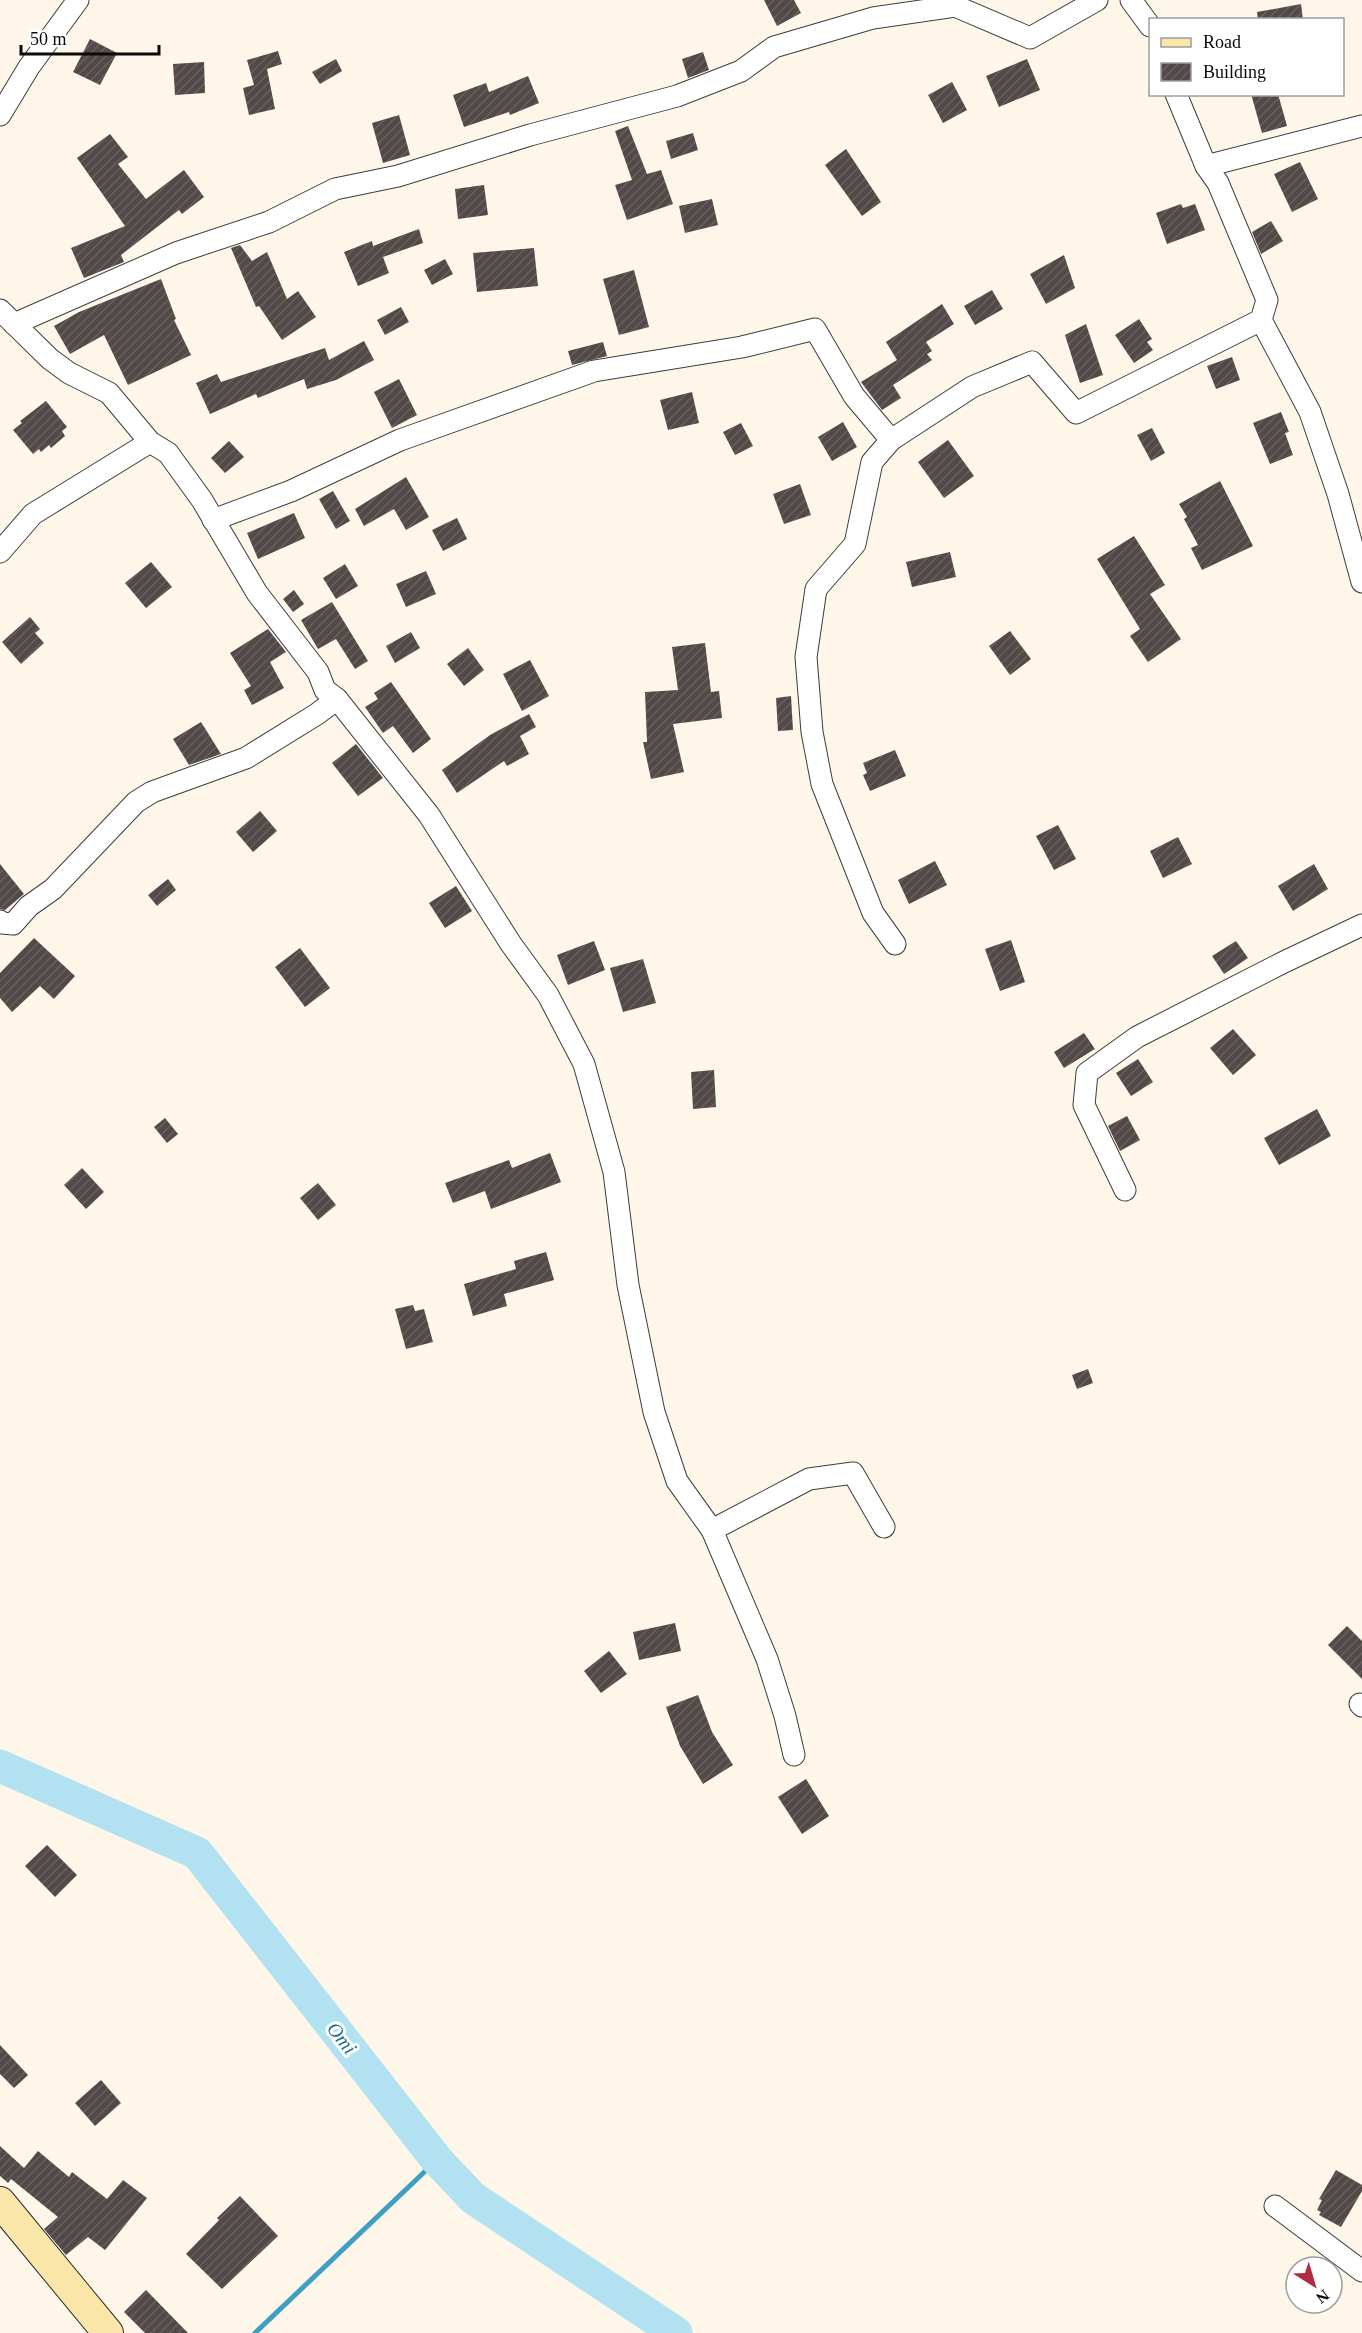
<svg xmlns="http://www.w3.org/2000/svg" width="1362" height="2333" viewBox="0 0 1362 2333" font-family="Georgia,serif">
<defs>
<pattern id="building-hatch" width="6" height="6" patternUnits="userSpaceOnUse" patternTransform="scale(1.5)"><rect width="6" height="6" fill="#524a48"/><path d="M-1 1l2-2M0 6l6-6M5 7l2-2" fill="none" stroke="#66605e"/></pattern>
</defs>
<rect width="100%" height="100%" fill="#fef7e9"/>
<g fill="none" stroke-linecap="round" stroke-linejoin="round">
<polyline stroke="#3e9ec3" stroke-width="5" points="255,2333 437,2160"/>
<polyline stroke="#b2e1f1" stroke-width="33" points="0,1766 197,1853 437,2160 473,2198 676,2333"/>
</g>
<g fill="url(#building-hatch)">
<polygon points="764,0 794,0 801,13 777,26"/>
<polygon points="1301,4 1303,20 1258,20 1257,12"/>
<polygon points="90,39 117,53 100,85 73,72"/>
<polygon points="278,51 282,64 267,69 275,109 249,115 243,88 254,85 247,60"/>
<polygon points="703,52 709,70 688,78 682,59"/>
<polygon points="336,59 342,71 320,84 312,72"/>
<polygon points="1027,59 1040,90 999,107 986,76"/>
<polygon points="204,62 205,93 175,95 173,64"/>
<polygon points="528,76 539,103 510,115 509,112 464,127 453,95 486,83 489,92"/>
<polygon points="952,82 967,110 943,123 928,95"/>
<polygon points="1251,94 1278,94 1287,126 1262,133"/>
<polygon points="399,115 410,155 383,163 372,123"/>
<polygon points="628,126 647,174 661,170 673,204 627,220 615,185 632,180 615,131"/>
<polygon points="693,133 698,150 671,159 666,141"/>
<polygon points="110,134 128,157 118,164 146,199 184,170 204,197 182,214 179,210 121,255 124,262 84,278 71,248 125,226 77,158"/>
<polygon points="846,149 881,202 862,216 825,165"/>
<polygon points="1300,162 1318,199 1292,212 1274,174"/>
<polygon points="484,185 488,215 458,219 455,189"/>
<polygon points="712,199 718,225 685,233 679,206"/>
<polygon points="1181,204 1183,208 1195,204 1205,230 1167,244 1156,213"/>
<polygon points="1271,221 1283,241 1261,254 1252,232"/>
<polygon points="419,229 423,243 383,257 389,273 358,286 344,252 372,241 373,246"/>
<polygon points="240,245 252,261 267,252 287,299 298,291 316,317 282,340 259,306 256,307 231,248"/>
<polygon points="534,248 538,286 477,292 473,253"/>
<polygon points="1064,255 1075,288 1046,304 1030,274"/>
<polygon points="445,259 453,274 432,285 424,270"/>
<polygon points="634,270 649,327 619,335 603,279"/>
<polygon points="161,279 176,319 174,320 191,355 128,385 104,335 70,354 54,326 79,312"/>
<polygon points="992,290 1003,309 975,325 964,306"/>
<polygon points="942,304 954,324 926,342 932,351 927,354 932,360 893,385 901,398 882,410 861,382 897,360 886,342"/>
<polygon points="401,307 409,322 385,335 377,320"/>
<polygon points="1139,319 1152,339 1147,342 1153,350 1134,363 1115,335"/>
<polygon points="1086,324 1103,375 1080,383 1065,335"/>
<polygon points="364,341 374,360 336,380 307,389 304,379 258,398 256,394 210,414 196,383 217,374 221,382 325,348 329,360"/>
<polygon points="603,342 607,356 572,365 568,351"/>
<polygon points="1232,357 1240,380 1216,389 1207,366"/>
<polygon points="399,379 417,415 392,428 374,392"/>
<polygon points="692,392 699,423 668,430 660,400"/>
<polygon points="46,401 67,427 62,431 65,436 51,448 49,445 41,452 39,449 33,454 13,430 22,423 20,421"/>
<polygon points="1281,412 1289,432 1285,433 1293,455 1270,464 1253,423"/>
<polygon points="843,422 857,447 832,461 818,437"/>
<polygon points="741,423 753,446 735,455 723,432"/>
<polygon points="1152,428 1165,453 1151,461 1137,435"/>
<polygon points="948,440 974,476 944,498 918,462"/>
<polygon points="229,441 244,457 225,473 211,458"/>
<polygon points="406,477 429,517 406,530 394,509 364,526 355,509"/>
<polygon points="1220,481 1253,546 1202,570 1191,548 1198,545 1184,519 1187,517 1179,504"/>
<polygon points="800,484 811,515 784,524 773,494"/>
<polygon points="333,491 350,521 336,529 319,499"/>
<polygon points="294,513 305,538 258,559 247,533"/>
<polygon points="457,518 467,539 443,551 432,530"/>
<polygon points="1134,536 1165,585 1150,594 1181,639 1148,662 1130,636 1140,629 1097,559"/>
<polygon points="950,552 956,577 912,587 906,562"/>
<polygon points="151,562 172,587 146,608 125,583"/>
<polygon points="345,564 358,586 336,599 323,578"/>
<polygon points="426,571 436,594 406,607 396,584"/>
<polygon points="294,590 304,604 293,612 283,599"/>
<polygon points="332,602 368,661 355,669 336,639 318,649 301,620"/>
<polygon points="30,617 40,629 35,633 44,643 21,664 2,642"/>
<polygon points="268,629 286,652 270,662 284,688 252,705 244,690 251,686 230,653"/>
<polygon points="1010,631 1031,659 1010,675 989,646"/>
<polygon points="411,632 420,648 395,663 386,646"/>
<polygon points="705,643 711,692 719,691 722,718 673,724 684,772 651,779 643,742 647,742 645,692 678,690 672,647"/>
<polygon points="468,648 484,670 464,686 447,664"/>
<polygon points="530,660 549,696 522,711 503,674"/>
<polygon points="391,682 431,739 413,753 393,726 383,733 365,707 378,699 374,693"/>
<polygon points="791,696 793,730 778,731 776,698"/>
<polygon points="529,714 536,727 520,736 529,754 507,766 504,761 457,793 442,770 490,735"/>
<polygon points="201,722 221,754 189,765 173,739"/>
<polygon points="356,744 383,778 358,796 332,763"/>
<polygon points="895,750 906,776 870,791 863,775 867,773 863,763"/>
<polygon points="260,811 277,831 253,852 236,832"/>
<polygon points="1058,825 1076,859 1054,870 1036,836"/>
<polygon points="1178,837 1192,864 1163,878 1150,851"/>
<polygon points="935,861 947,885 909,904 898,880"/>
<polygon points="0,864 24,894 5,910 0,909"/>
<polygon points="1314,864 1328,889 1293,911 1278,886"/>
<polygon points="168,879 176,890 157,906 148,895"/>
<polygon points="456,886 472,911 445,928 429,903"/>
<polygon points="34,938 75,976 54,999 40,986 12,1012 0,998 0,973"/>
<polygon points="1011,940 1025,982 1000,991 985,949"/>
<polygon points="594,941 605,970 568,985 557,955"/>
<polygon points="1236,941 1248,958 1224,974 1212,956"/>
<polygon points="300,948 330,988 305,1007 275,967"/>
<polygon points="643,959 656,1003 623,1012 610,968"/>
<polygon points="1233,1029 1256,1055 1233,1075 1210,1048"/>
<polygon points="1084,1033 1095,1049 1064,1068 1054,1052"/>
<polygon points="1138,1059 1153,1082 1131,1096 1116,1073"/>
<polygon points="714,1070 716,1107 693,1109 691,1072"/>
<polygon points="1317,1109 1331,1136 1279,1165 1264,1138"/>
<polygon points="1127,1116 1140,1140 1120,1151 1108,1126"/>
<polygon points="165,1118 178,1134 167,1143 154,1127"/>
<polygon points="550,1153 561,1182 491,1209 485,1191 453,1203 445,1183 509,1160 512,1168"/>
<polygon points="82,1168 104,1192 86,1209 64,1185"/>
<polygon points="318,1183 336,1205 318,1220 300,1198"/>
<polygon points="546,1252 554,1280 504,1294 507,1306 473,1316 464,1284 516,1269 514,1261"/>
<polygon points="413,1305 415,1311 424,1309 433,1342 406,1349 395,1309"/>
<polygon points="1088,1369 1093,1383 1077,1389 1072,1375"/>
<polygon points="675,1623 681,1651 639,1660 633,1632"/>
<polygon points="1347,1626 1362,1641 1362,1679 1328,1645"/>
<polygon points="609,1651 627,1674 601,1693 584,1671"/>
<polygon points="698,1695 712,1732 733,1765 703,1784 680,1746 666,1707"/>
<polygon points="806,1779 829,1816 802,1834 778,1797"/>
<polygon points="47,1845 77,1875 55,1897 25,1866"/>
<polygon points="0,2045 28,2075 14,2088 0,2074"/>
<polygon points="101,2080 121,2103 95,2126 75,2103"/>
<polygon points="0,2146 24,2168 38,2151 69,2177 72,2172 107,2199 123,2180 147,2198 105,2250 88,2237 66,2255 44,2229 58,2217 11,2179 8,2183 0,2176"/>
<polygon points="1336,2170 1362,2185 1362,2191 1341,2227 1319,2215 1321,2212 1317,2210 1322,2200 1319,2199"/>
<polygon points="240,2196 278,2236 222,2289 186,2254 219,2220 217,2218"/>
<polygon points="146,2290 188,2333 145,2333 124,2312"/>
</g>
<g fill="none" stroke-linecap="round" stroke-linejoin="round">
<defs>
<g id="street">
<polyline points="1131,0 1150,26"/>
<polyline points="0,115 29,67 78,0"/>
<polyline points="1206,166 1362,126"/>
<polyline points="0,310 50,359 69,373 109,393 150,442 168,453 202,500 257,593 318,672 325,690 337,699 429,815 511,944 548,995 584,1064 614,1172 628,1285 654,1412 677,1481 712,1530 767,1659 785,1716 794,1755"/>
<polyline points="1261,320 1310,412 1338,494 1362,582"/>
<polyline points="14,324 176,253 269,222 335,189 398,176 530,135 677,96 741,71 774,47 873,18 955,6 1030,38 1097,0"/>
<polyline points="891,440 872,462 855,544 816,589 806,657 812,732 822,784 873,913 895,944"/>
<polyline points="213,520 291,491 400,440 594,371 742,347 815,329 854,396 891,440 972,387 1032,362 1076,413 1261,320 1267,300 1218,183 1206,166 1176,94"/>
<polyline points="0,552 33,514 150,442"/>
<polyline points="0,921 2,923 13,924 29,906 53,889 136,802 152,792 246,758 317,714 337,699"/>
<polyline points="1125,1190 1084,1105 1087,1073 1137,1037 1284,962 1362,925"/>
<polyline points="712,1530 809,1479 853,1473 884,1527"/>
<polyline points="1360,1704 1362,1706"/>
<polyline points="1275,2206 1362,2271"/>
</g>
<polyline id="secondary" points="0,2202 108,2333"/>
</defs>
<use href="#street" stroke="#3d3d3d" stroke-width="23"/>
<use href="#secondary" stroke="#2c2c2c" stroke-width="32"/>
<use href="#street" stroke="#fff" stroke-width="21"/>
<use href="#secondary" stroke="#f9e6a8" stroke-width="30"/>
</g>
<g text-anchor="middle" stroke-width="6" stroke-linejoin="round" paint-order="stroke">
<g font-size="20" font-style="italic" fill="#1e6e92" stroke="#fff">
<text transform="translate(342 2038) rotate(52)" y="7">Omi</text>
</g>
</g>
<rect x="1149" y="18" width="195" height="78" fill="#ffffff" stroke="#9d9d9d" stroke-width="1.5"/>
<rect x="1161" y="38" width="30" height="9" fill="#f9e6a8" stroke="#9d9d9d" stroke-width="1.5"/>
<text x="1203" y="48" font-size="18" fill="#0a0a0a">Road</text>
<rect x="1161" y="63" width="30" height="18" fill="url(#building-hatch)" stroke="#9d9d9d" stroke-width="1.5"/>
<text x="1203" y="78" font-size="18" fill="#0a0a0a">Building</text>
<g transform="translate(1314 2285) rotate(143)"><circle r="28" fill="#ffffff" stroke="#9d9d9d" stroke-width="1.5"/>
<path d="M0-4.5L10 22L0 15L-10 22Z" fill="#af2d44"/>
<text y="-9" font-size="16" font-weight="bold" text-anchor="middle" fill="#0a0a0a">N</text>
</g>
<path d="M21 45v9h138v-9" fill="none" stroke="#0a0a0a" stroke-width="3"/>
<text x="30" y="45" font-size="18" fill="#0a0a0a" stroke="#ffffff" stroke-width="4.5" paint-order="stroke">50 m</text>
</svg>
